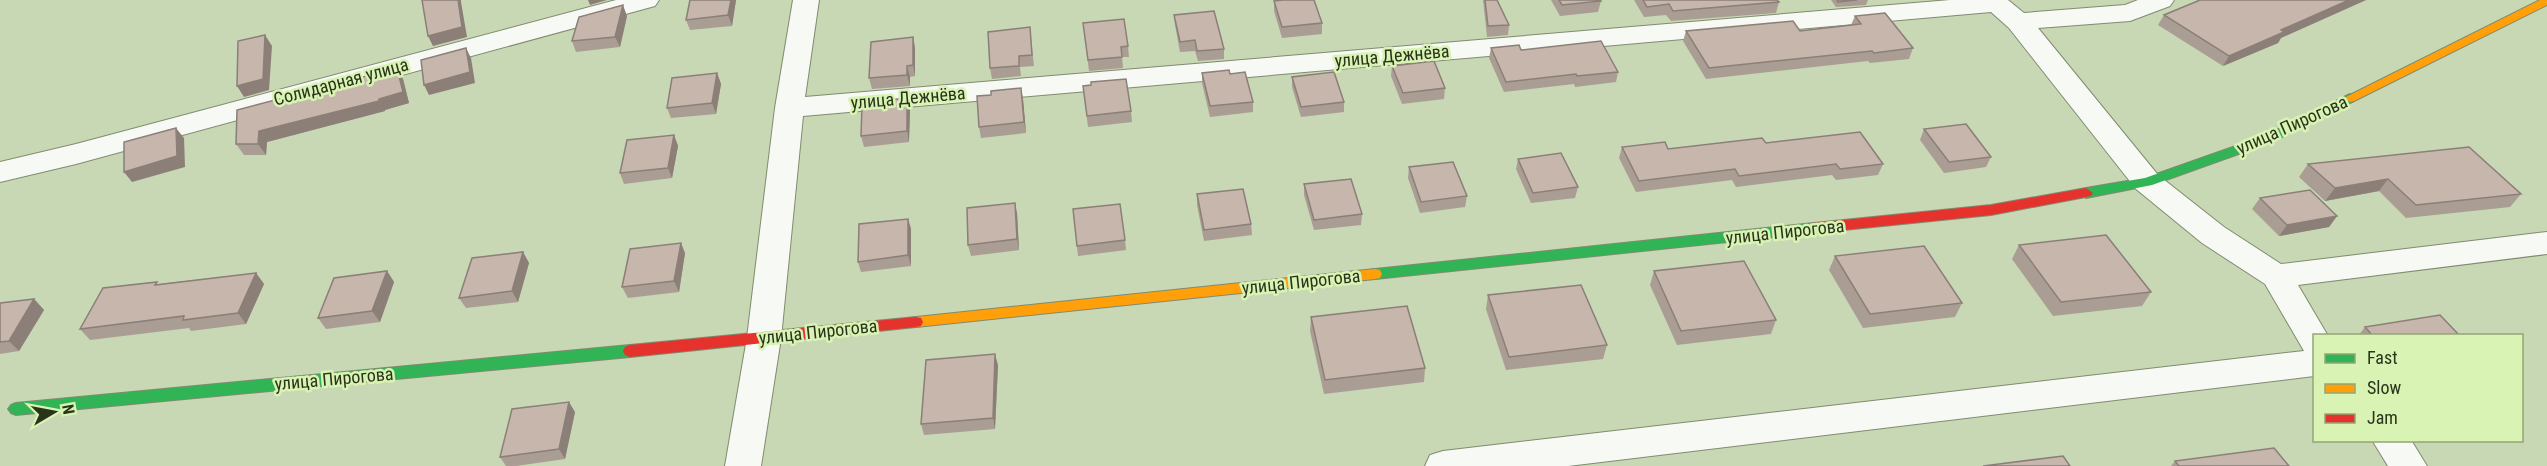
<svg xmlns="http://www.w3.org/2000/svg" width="2547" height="466" viewBox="0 0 2547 466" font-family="'Roboto Condensed',sans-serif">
<rect width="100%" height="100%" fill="#c8d7b4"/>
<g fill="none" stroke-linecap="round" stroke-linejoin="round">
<defs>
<g id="street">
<polygon points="616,0 659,0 655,6 76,164 0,182 0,162 76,144"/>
<polygon points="793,0 819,0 805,97 1950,0 2008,0 2024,13 2125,5 2138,0 2174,0 2170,6 2130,21 2038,28 2158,175 2224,227 2281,264 2547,232 2547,254 2298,285 2328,336 2314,336 2314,376 1568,466 1425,466 1430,455 1443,451 2304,351 2265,284 2202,243 2136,189 2009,28 1991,12 803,116 781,338 761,466 725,466 747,338 775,108"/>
<polygon points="2372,440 2411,440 2427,466 2388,466"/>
</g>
<g id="fast">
<polygon points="2350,94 2356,98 2354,101 2272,142 2152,185 2086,198 2079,193 2086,188 2145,178 2264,136"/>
<polygon points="1814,223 1821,228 1814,233 1375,279 1370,278 1368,274 1370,270 1375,269"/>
<polygon points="630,345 635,347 637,351 635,355 630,357 16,415 11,413 8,409 11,405 16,403"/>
</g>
<g id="slow">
<polygon points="2540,0 2547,0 2547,5 2354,101 2350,102 2344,98"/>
<polygon points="1375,269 1380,270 1382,274 1380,278 1375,279 916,327 911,326 909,322 911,318 916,317"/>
</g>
<g id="jam">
<polygon points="2086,188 2093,193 2091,196 1991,215 1814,233 1807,228 1814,223 1991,205"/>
<polygon points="916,317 921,318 923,322 921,326 916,327 630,357 625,355 623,351 625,347 630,345"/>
</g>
</defs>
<use href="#street" stroke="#808b70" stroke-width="2"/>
<use href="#fast" stroke="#808b70" stroke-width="2"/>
<use href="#slow" stroke="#808b70" stroke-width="2"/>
<use href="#jam" stroke="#808b70" stroke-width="2"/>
<use href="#street" fill="#f7f9f4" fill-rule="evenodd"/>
<use href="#fast" fill="#30b455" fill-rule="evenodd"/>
<use href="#slow" fill="#ff9f0a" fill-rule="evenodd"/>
<use href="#jam" fill="#e5322d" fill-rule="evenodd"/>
</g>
<g fill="#aa9d94">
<polygon points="690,0 736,0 732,26 690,30 686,20"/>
<polygon points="1483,0 1497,0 1509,25 1508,35 1487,37"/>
<polygon points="1551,0 1600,0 1601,1 1598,12 1560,16"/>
<polygon points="1634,0 1777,0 1779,2 1776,13 1671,21 1666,15 1644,17"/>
<polygon points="1831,0 1868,0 1866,5 1836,7"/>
<polygon points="2200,0 2366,0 2281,38 2278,43 2223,66 2158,25 2164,15"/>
<polygon points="1274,1 1322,23 1322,34 1282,38 1274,11"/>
<polygon points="1174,15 1224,49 1224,59 1198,61 1195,51 1180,52 1175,25"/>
<polygon points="627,16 620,47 576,52 572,41"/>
<polygon points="1855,16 1913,48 1909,59 1870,63 1868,61 1706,79 1683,41 1686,31 1800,31 1851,25"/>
<polygon points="1083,23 1128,46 1129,57 1122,57 1123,68 1089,71"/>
<polygon points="913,37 915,48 915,76 910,77 910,86 872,89 869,78"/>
<polygon points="1031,38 1034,66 1020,67 1021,76 992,79 990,68"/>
<polygon points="1491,48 1521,50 1618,72 1616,82 1575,87 1574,84 1504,92 1489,58"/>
<polygon points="1392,66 1445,88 1444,99 1402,104 1391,76"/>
<polygon points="397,68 403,79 409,103 385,110 385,111 267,142 266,155 244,155 236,144"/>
<polygon points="717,73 721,84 716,114 671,118 667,108"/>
<polygon points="1202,73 1230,74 1253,102 1253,112 1210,117 1202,83"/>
<polygon points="1292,77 1344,102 1344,112 1301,117 1292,87"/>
<polygon points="1083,86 1131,111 1132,122 1088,127"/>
<polygon points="1023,99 1026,133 981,138 979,127"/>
<polygon points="910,109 909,142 864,147 861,136"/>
<polygon points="1924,129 1991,157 1986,167 1944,173 1920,140"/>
<polygon points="674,135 678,146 672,178 624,184 620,173"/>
<polygon points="1766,143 1883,164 1878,175 1836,180 1832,175 1736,187 1732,180 1636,192 1619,158 1622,147 1668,149"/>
<polygon points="1518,159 1578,187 1575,198 1531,203 1516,169"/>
<polygon points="2308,164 2521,194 2510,207 2406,218 2379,191 2325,201 2299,177"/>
<polygon points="1409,167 1467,196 1465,207 1420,213 1408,178"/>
<polygon points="1304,184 1362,214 1361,225 1314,230 1304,195"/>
<polygon points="1197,194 1251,224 1252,235 1204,241 1197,205"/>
<polygon points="2260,198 2337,216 2329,227 2279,236 2252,209"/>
<polygon points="1073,209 1125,240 1126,250 1078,256"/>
<polygon points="1017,213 1019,250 971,256 968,245"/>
<polygon points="908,219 911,229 911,266 861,272 858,262"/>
<polygon points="2019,245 2151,292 2142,306 2053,316 2012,259"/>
<polygon points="523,252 529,263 518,302 466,308 459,298"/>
<polygon points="685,253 679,292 628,298 622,287"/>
<polygon points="1835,256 1962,303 1955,317 1863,328 1829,270"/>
<polygon points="387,271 394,282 380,322 326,329 318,318"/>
<polygon points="1654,271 1776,320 1771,334 1677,345 1650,285"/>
<polygon points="256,273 264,284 246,324 191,331 189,328 90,340 80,329 159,284"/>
<polygon points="1488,295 1607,345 1603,359 1506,370 1486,309"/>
<polygon points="34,299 44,310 19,351 0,354 0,303"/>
<polygon points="1311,317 1425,368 1424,382 1324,394 1310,331"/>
<polygon points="2365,327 2460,336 2358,336"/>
<polygon points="998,365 995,429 924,435 921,424"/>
<polygon points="575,412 565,459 516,466 506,466 500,457"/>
<polygon points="2175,461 2289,466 2171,466"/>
</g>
<g fill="#8b7f78">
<polygon points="458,0 461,0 461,2 467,37 433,46 428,36"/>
<polygon points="588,0 607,0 590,5"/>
<polygon points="731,0 736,0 732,26 728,15"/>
<polygon points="2349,0 2366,0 2281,38 2278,43 2223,66 2229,56 2281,30"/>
<polygon points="623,5 627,16 620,47 615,37"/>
<polygon points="265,35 272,46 269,90 244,97 237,86"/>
<polygon points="913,37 915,48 915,76 913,65"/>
<polygon points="466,48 471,58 475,83 429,95 424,85"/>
<polygon points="907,66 910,77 910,86 907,75"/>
<polygon points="397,68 403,79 409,103 385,110 385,111 267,142 266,155 258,144 259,131"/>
<polygon points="717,73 721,84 716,114 712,103"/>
<polygon points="1021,88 1023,99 1026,133 1024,122"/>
<polygon points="907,98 910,109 909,142 907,131"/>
<polygon points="176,128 184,138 185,167 132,182 124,172"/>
<polygon points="674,135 678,146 672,178 668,168"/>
<polygon points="2388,179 2379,191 2325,201 2335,188"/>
<polygon points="1015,203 1017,213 1019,250 1017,239"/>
<polygon points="2337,216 2329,227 2279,236 2287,225"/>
<polygon points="908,219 911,229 911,266 908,255"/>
<polygon points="681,243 685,253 679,292 674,281"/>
<polygon points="523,252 529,263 518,302 512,291"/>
<polygon points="387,271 394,282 380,322 372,311"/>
<polygon points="256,273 264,284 246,324 238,313"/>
<polygon points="34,299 44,310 19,351 9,341"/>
<polygon points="995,354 998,365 995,429 993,418"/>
<polygon points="569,402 575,412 565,459 559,449"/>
</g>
<g fill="#c6b6ac" stroke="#8b7f78" stroke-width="1.5">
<polygon points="422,0 458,0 462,27 428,36"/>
<polygon points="690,0 731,0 728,15 686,20"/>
<polygon points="1283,0 1314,0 1322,23 1282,27 1274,1"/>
<polygon points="1485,0 1497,0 1509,25 1488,26"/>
<polygon points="1559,0 1600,0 1601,1 1562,5"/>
<polygon points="1643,0 1777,0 1779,2 1673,11 1669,4 1647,7"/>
<polygon points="1837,0 1857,0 1838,2"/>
<polygon points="2200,0 2349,0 2281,30 2284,32 2229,56 2164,15"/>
<polygon points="623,5 615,37 572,41 579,17"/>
<polygon points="1214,11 1224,49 1197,51 1195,40 1180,42 1174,15"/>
<polygon points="1885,13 1913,48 1874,53 1872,51 1709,68 1686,31 1793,21 1800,31 1861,24 1855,16"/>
<polygon points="1124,19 1128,46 1121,47 1122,57 1088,60 1083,23"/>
<polygon points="1030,27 1032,55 1019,56 1019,66 990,68 988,32"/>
<polygon points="265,35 263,79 237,86 238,41"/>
<polygon points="913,37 913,65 907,66 907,75 869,78 871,42"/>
<polygon points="1601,41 1618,72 1577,76 1576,74 1506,82 1491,48 1519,45 1521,50"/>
<polygon points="466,48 470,72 424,85 421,60"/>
<polygon points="1434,61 1445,88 1403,93 1392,66"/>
<polygon points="397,68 403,92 379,99 379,101 259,131 258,144 236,144 237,110"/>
<polygon points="1229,70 1230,74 1245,72 1253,102 1210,106 1202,73"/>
<polygon points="1334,72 1344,102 1301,107 1292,77"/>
<polygon points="717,73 712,103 667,108 672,78"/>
<polygon points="1126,79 1131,111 1087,116 1083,86 1091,85 1091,82"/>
<polygon points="1021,88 1024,122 979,127 977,96 991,95 991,91"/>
<polygon points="907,98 907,131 861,136 862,105 868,105 868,102"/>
<polygon points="1966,124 1991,157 1949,162 1924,129"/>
<polygon points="176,128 177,156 124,172 124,142"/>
<polygon points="1860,132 1883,164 1840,169 1836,164 1739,176 1735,169 1639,181 1622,147 1665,142 1668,149 1762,138 1766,143"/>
<polygon points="674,135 668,168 620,173 627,140"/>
<polygon points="2469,147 2521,194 2416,205 2388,179 2335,188 2308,164"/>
<polygon points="1561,153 1578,187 1533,193 1518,159"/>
<polygon points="1453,162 1467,196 1421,202 1409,167"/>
<polygon points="1351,179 1362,214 1314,220 1304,184"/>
<polygon points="1243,189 1251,224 1204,230 1197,194"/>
<polygon points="2310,190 2337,216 2287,225 2260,198"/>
<polygon points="1015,203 1017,239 968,245 967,208"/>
<polygon points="1120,204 1125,240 1077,246 1073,209"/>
<polygon points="908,219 908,255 858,262 859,224"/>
<polygon points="2106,235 2151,292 2061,302 2019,245"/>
<polygon points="681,243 674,281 622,287 630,249"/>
<polygon points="1924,246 1962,303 1870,314 1835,256"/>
<polygon points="523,252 512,291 459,298 472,258"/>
<polygon points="1744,261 1776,320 1681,331 1654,271"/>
<polygon points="387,271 372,311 318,318 334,278"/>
<polygon points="256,273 238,313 183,320 184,316 80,329 103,288 157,282 155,285"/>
<polygon points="1581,285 1607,345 1509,357 1488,295"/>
<polygon points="34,299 9,341 0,342 0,303"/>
<polygon points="1407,306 1425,368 1325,380 1311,317"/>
<polygon points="2440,315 2460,336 2373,336 2365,327"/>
<polygon points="995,354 993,418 921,424 926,360"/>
<polygon points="569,402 559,449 500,457 512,409"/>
<polygon points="2274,448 2289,466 2179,466 2175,461"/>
<polygon points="2063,456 2070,466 1983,466"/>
</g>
<g text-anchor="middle" stroke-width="5" stroke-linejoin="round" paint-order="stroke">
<g font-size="18" fill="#2a341b" stroke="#d8f3b3">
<text transform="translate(1392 56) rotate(-5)" y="6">улица Дежнёва</text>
<text transform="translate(341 82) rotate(-15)" y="6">Солидарная улица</text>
<text transform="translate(908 98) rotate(-5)" y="6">улица Дежнёва</text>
<text transform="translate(2292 125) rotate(-24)" y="6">улица Пирогова</text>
<text transform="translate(1785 232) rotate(-6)" y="6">улица Пирогова</text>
<text transform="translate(1301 282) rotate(-6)" y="6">улица Пирогова</text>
<text transform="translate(818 332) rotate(-6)" y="6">улица Пирогова</text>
<text transform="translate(334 379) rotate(-5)" y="6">улица Пирогова</text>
</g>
</g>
<rect x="2313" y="334" width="210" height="108" fill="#d8f3b3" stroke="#92a776" stroke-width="1.5"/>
<rect x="2325" y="354" width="30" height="9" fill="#30b455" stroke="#92a776" stroke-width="1.5"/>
<text x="2367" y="364" font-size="18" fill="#2a341b">Fast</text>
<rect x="2325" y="384" width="30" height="9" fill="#ff9f0a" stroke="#92a776" stroke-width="1.5"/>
<text x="2367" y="394" font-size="18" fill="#2a341b">Slow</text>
<rect x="2325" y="414" width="30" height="9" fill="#e5322d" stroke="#92a776" stroke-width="1.5"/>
<text x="2367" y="424" font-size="18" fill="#2a341b">Jam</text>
<g transform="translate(54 412) rotate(80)" stroke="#d8f3b3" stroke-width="4.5" paint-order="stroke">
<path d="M0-4.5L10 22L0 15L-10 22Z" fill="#2a341b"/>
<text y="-9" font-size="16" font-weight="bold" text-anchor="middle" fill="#2a341b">N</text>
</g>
</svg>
